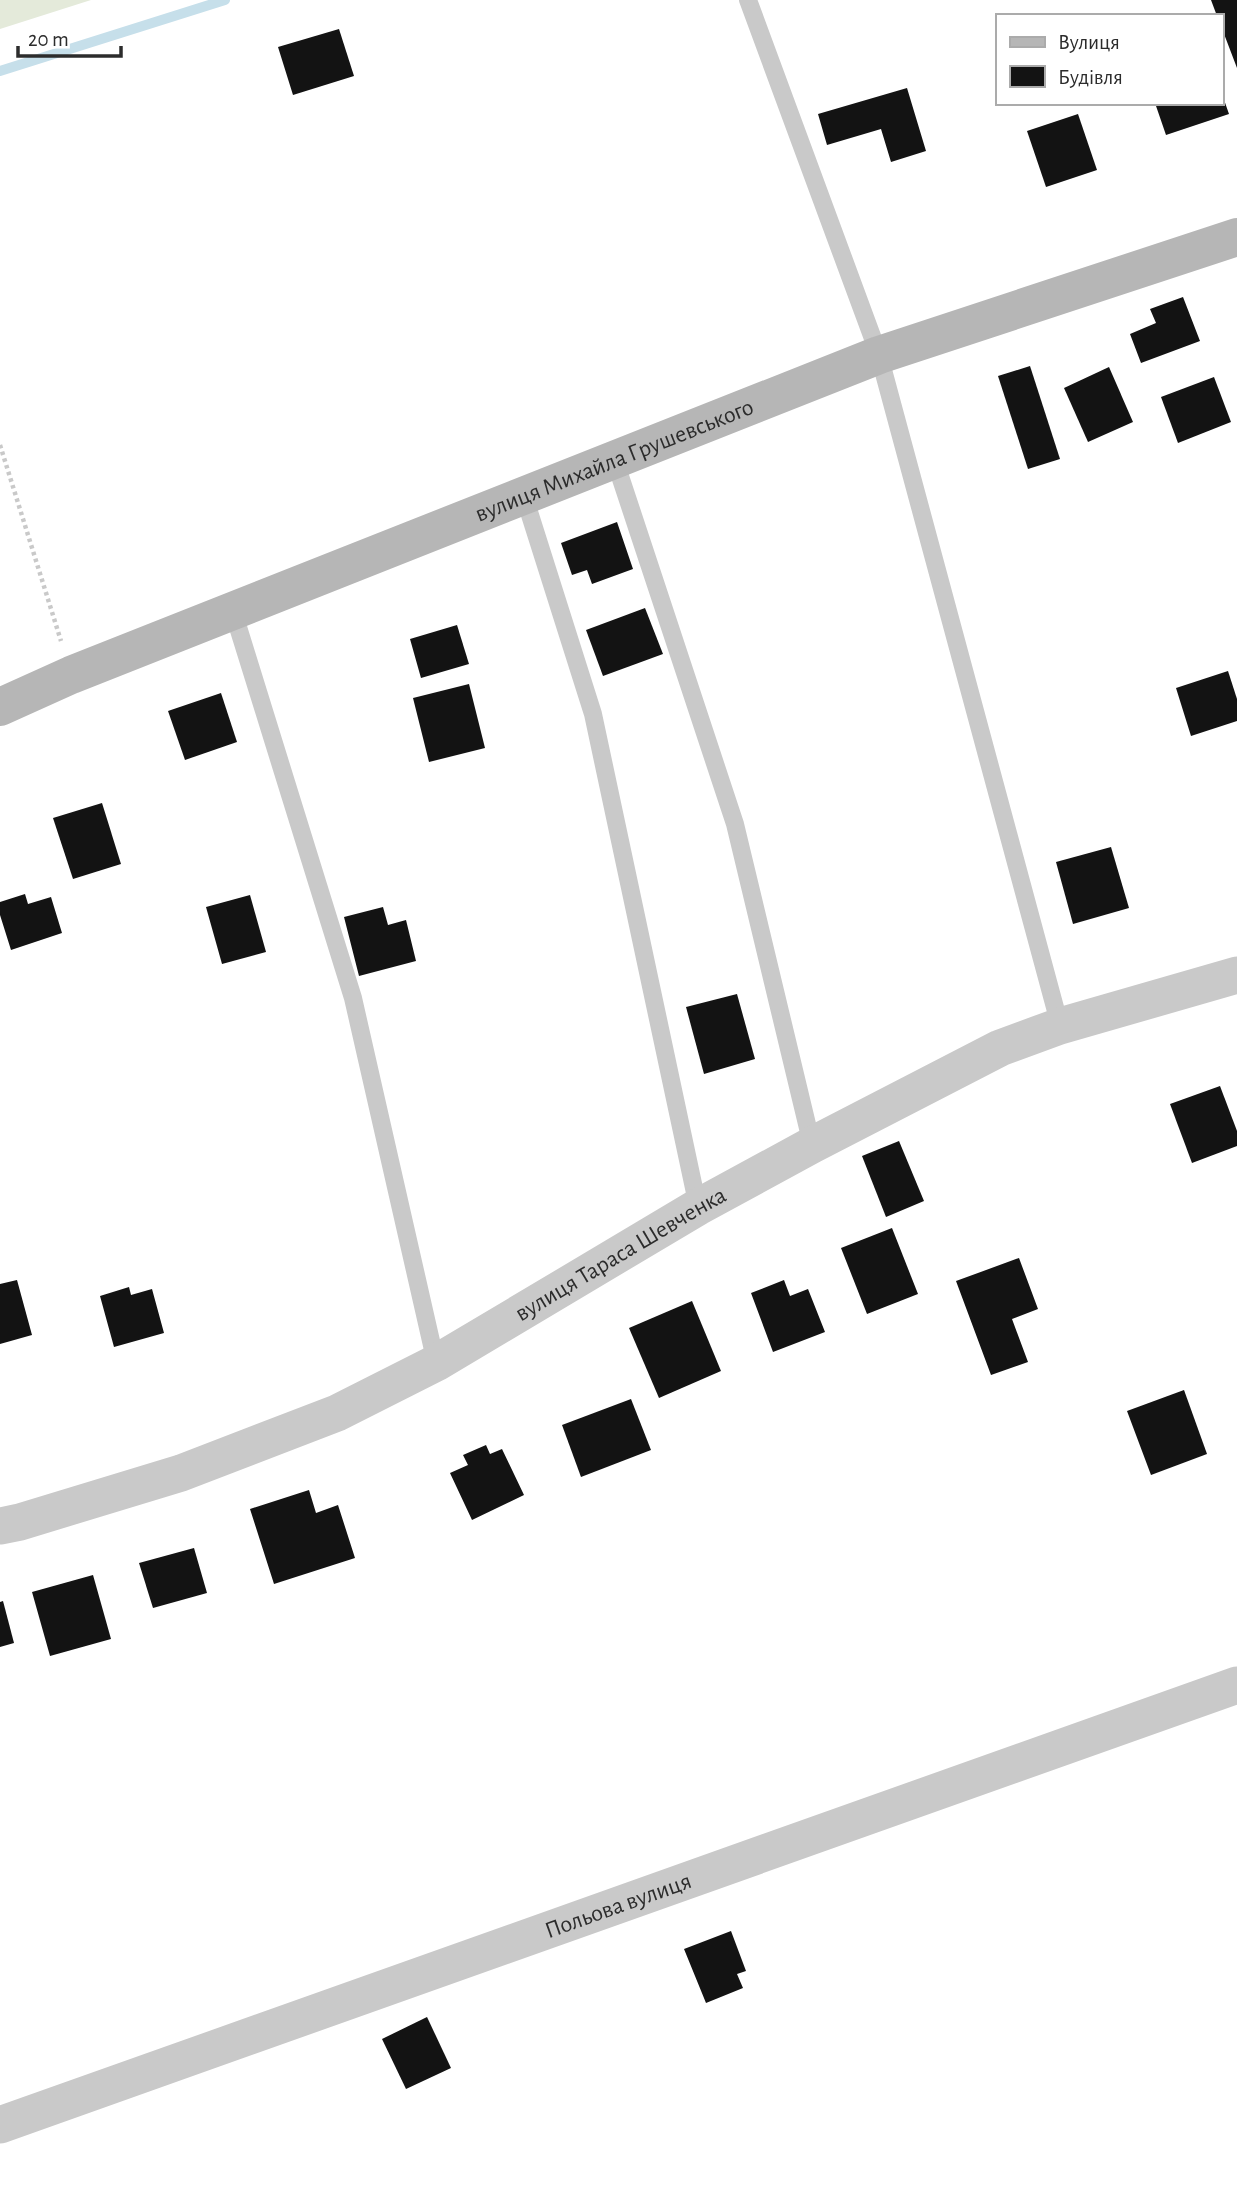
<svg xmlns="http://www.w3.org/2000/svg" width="1237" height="2198" viewBox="0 0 1237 2198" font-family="'Alegreya Sans',sans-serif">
<rect width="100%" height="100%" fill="#fff"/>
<polygon fill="#e4eada" points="0,0 91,0 0,29"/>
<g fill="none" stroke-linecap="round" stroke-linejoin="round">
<polyline stroke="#c6dfea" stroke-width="10" points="0,71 225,0"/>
</g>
<g fill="#131313">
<polygon points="1211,0 1237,0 1237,68 1221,26 1221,16 1217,16"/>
<polygon points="339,29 354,76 293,95 278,47"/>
<polygon points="907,88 926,151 891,162 881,129 827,145 818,114"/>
<polygon points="1222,94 1229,114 1166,135 1155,103 1221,103"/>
<polygon points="1078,114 1097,170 1046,187 1027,131"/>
<polygon points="1183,297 1200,341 1141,363 1130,334 1156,323 1150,309"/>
<polygon points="1030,366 1060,459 1028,469 998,376"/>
<polygon points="1109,367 1133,422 1088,442 1064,388"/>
<polygon points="1214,377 1231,422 1178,443 1161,397"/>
<polygon points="617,522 633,569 592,584 587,570 572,575 561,543"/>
<polygon points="645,608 663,654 603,676 586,630"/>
<polygon points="457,625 469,664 421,678 410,639"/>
<polygon points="1228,671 1237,699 1237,721 1191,736 1176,688"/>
<polygon points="469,684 485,748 429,762 413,698"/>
<polygon points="221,693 237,742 185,760 168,711"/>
<polygon points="102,803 121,864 73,879 53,818"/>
<polygon points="1111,847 1129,908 1073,924 1056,862"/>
<polygon points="25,894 28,904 51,897 62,933 11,950 0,915 0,902"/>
<polygon points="250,895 266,952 222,964 206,907"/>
<polygon points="383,907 388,925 406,920 416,961 359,976 344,917"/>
<polygon points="737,994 755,1059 704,1074 686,1007"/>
<polygon points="1220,1086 1237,1131 1237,1146 1192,1163 1170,1104"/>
<polygon points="899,1141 924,1201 886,1217 862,1156"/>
<polygon points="892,1228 918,1294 867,1314 841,1248"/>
<polygon points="1019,1258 1038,1309 1012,1319 1028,1362 991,1375 956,1281"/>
<polygon points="17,1280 32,1335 0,1344 0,1284"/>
<polygon points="784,1280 790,1296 808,1289 825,1332 773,1352 751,1293"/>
<polygon points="129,1287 131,1295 152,1289 164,1333 114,1347 100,1296"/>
<polygon points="692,1301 721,1371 659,1398 629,1328"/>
<polygon points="1184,1390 1207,1454 1151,1475 1127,1411"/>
<polygon points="631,1399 651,1450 581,1477 562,1425"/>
<polygon points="486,1445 490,1454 502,1449 524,1495 472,1520 450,1473 468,1465 463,1455"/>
<polygon points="309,1490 316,1513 338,1505 355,1558 274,1584 250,1509"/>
<polygon points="194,1548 207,1593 153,1608 139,1563"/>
<polygon points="93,1575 111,1639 50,1656 32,1592"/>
<polygon points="3,1601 14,1643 0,1647 0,1602"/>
<polygon points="731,1931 746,1971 737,1974 743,1988 706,2003 684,1949"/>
<polygon points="427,2017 451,2068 406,2089 382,2039"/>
</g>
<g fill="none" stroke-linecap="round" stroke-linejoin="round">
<polyline stroke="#c9c9c9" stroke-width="4.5" stroke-dasharray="3.5 3.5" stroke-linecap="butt" points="0,445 61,641"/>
<g stroke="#c9c9c9" stroke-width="18">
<polyline points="748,0 879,355 1060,1026"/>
<polyline points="615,461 735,824 812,1145"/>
<polyline points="524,496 593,714 698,1207"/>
<polyline points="233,611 353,998 436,1363"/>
</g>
<g stroke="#c9c9c9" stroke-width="37">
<path id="s1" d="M0 1526 20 1522 181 1473 337 1413 436 1363 698 1207 812 1145 1000 1048 1060 1026 1237 975"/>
<path id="s2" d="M0 2125 1237 1685"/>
</g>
<path stroke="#b6b6b6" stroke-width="38" id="s3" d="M0 707 71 675 879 355 1237 237"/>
</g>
<g text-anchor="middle" stroke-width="7" stroke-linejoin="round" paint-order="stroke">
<g font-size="24" fill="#2c2c2c" stroke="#fff">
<text dy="8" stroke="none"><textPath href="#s3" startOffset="662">вулиця Михайла Грушевського</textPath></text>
<text dy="8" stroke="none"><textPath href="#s1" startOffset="681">вулиця Тараса Шевченка</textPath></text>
<text dy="8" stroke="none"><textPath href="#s2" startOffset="656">Польова вулиця</textPath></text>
</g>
</g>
<rect x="996" y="14" width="228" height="91" fill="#ffffff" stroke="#ababab" stroke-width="2"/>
<rect x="1010" y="37" width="35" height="10" fill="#b6b6b6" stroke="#ababab" stroke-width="2"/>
<text x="1058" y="49" font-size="21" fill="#2c2c2c">Вулиця</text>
<rect x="1010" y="66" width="35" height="21" fill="#131313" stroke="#ababab" stroke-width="2"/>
<text x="1058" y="84" font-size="21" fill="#2c2c2c">Будівля</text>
<path d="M18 46v10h103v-10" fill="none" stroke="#2c2c2c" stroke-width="3.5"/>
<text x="28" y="46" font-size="21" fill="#2c2c2c" stroke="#ffffff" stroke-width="5" paint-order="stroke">20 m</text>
</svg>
